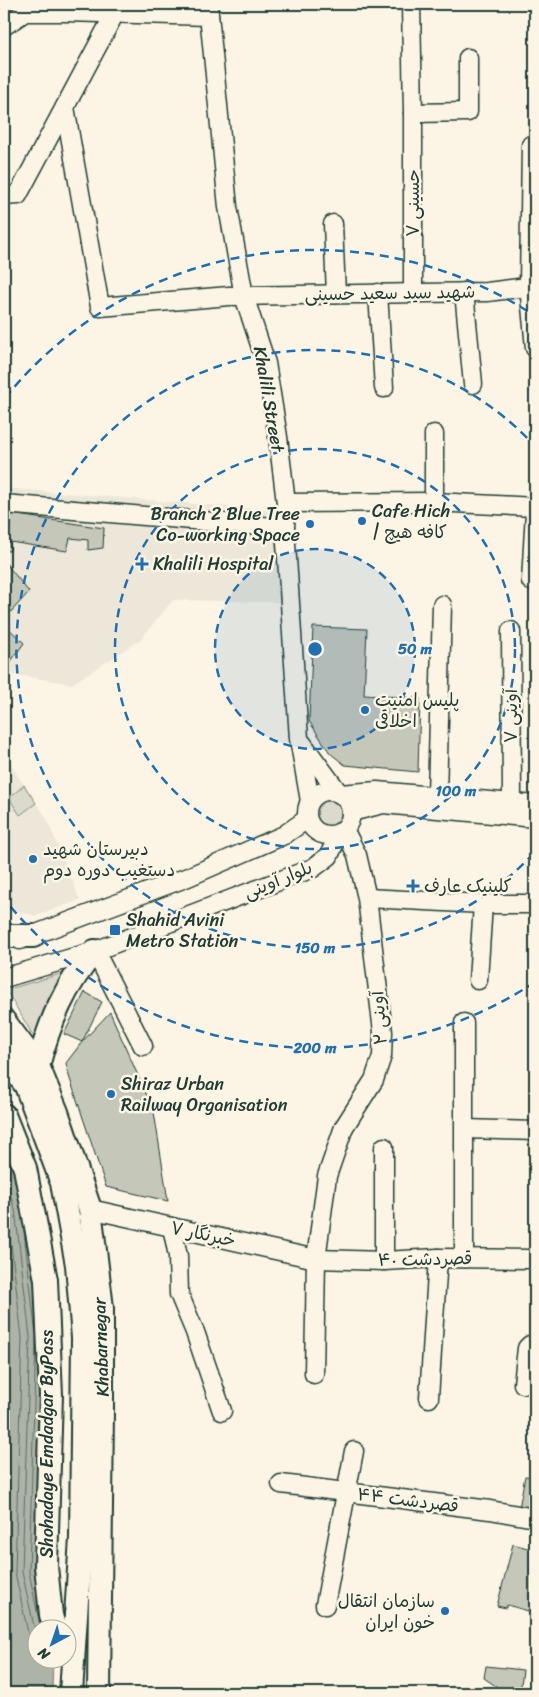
<svg xmlns="http://www.w3.org/2000/svg" width="539" height="1697" viewBox="0 0 539 1697" font-family="Sriracha,'Playpen Sans Arabic',sans-serif">
<rect width="100%" height="100%" fill="#fcf5e5"/>
<filter id="ink" filterUnits="userSpaceOnUse"><feTurbulence type="fractalNoise" baseFrequency=".02" numOctaves="2"/><feDisplacementMap in="SourceGraphic" scale="10" xChannelSelector="R" yChannelSelector="G"/><feConvolveMatrix kernelMatrix="1 2 1 2 8 2 1 2 1" color-interpolation-filters="sRGB"/></filter>
<g filter="url(#ink)">
<g fill="#ece7d8">
<polygon points="4,488 279,511 281,602 173,600 140,640 72,684 4,673"/>
<polygon points="4,755 46,817 80,900 35,916 4,907"/>
</g>
<g fill="#dcdacc" stroke="#7e8c80">
<polygon points="24,785 36,803 20,815 9,798"/>
<circle cx="328" cy="813" r="16"/>
<polygon points="63,973 34,1037 6,990"/>
</g>
<polygon fill="#aeb3a7" stroke="#758479" points="4,1139 26,1207 41,1336 34,1572 46,1629 38,1630 38,1660 53,1660 52,1693 4,1693"/>
<g fill="none" stroke-linecap="round" stroke-linejoin="round">
<g stroke="#586c62" stroke-width="1">
<polyline points="4,1175 15,1209 30,1337 22,1572 35,1631 38,1636"/>
<polyline points="4,1200 7,1211 22,1337 15,1572 28,1633 31,1640 38,1646"/>
<polyline points="23,1223 36,1336"/>
<polyline points="36,1337 29,1572 41,1630"/>
</g>
</g>
<g fill="#c5c7b9" stroke="#1f3d34">
<polygon points="11,514 104,528 103,548 88,550 88,540 70,538 67,551 10,542 10,551 4,551 4,525 9,531"/>
<polygon points="4,561 29,592 8,615 4,611"/>
<polygon points="4,624 24,643 9,664 4,659"/>
<polygon points="313,627 367,629 364,695 420,698 418,772 345,765 330,753 309,721"/>
<polygon points="85,992 102,1002 82,1042 64,1034"/>
<polygon points="110,1012 154,1112 168,1201 106,1187 69,1076 66,1063 82,1042"/>
<polygon points="525,1476 535,1477 535,1523 517,1519"/>
<polygon points="513,1544 535,1550 535,1599 532,1612 507,1605 506,1608 497,1606"/>
<polygon points="486,1666 523,1670 520,1693 506,1693 484,1678"/>
</g>
<g fill="none" stroke-linecap="round" stroke-linejoin="round">
<defs>
<g id="minor">
<polyline points="208,4 228,207 244,296 266,363 278,437 286,503 285,528 299,739 310,801"/>
<polyline points="411,4 413,113 413,293"/>
<polyline points="4,26 25,12 65,12 209,16"/>
<polyline points="65,107 100,307 229,296 487,292 535,286"/>
<polyline points="413,113 468,112 468,58"/>
<polyline points="535,145 531,145 529,286 535,348"/>
<polyline points="4,196 18,195 115,13"/>
<polyline points="333,224 336,294"/>
<polyline points="464,292 473,384"/>
<polyline points="378,293 384,388"/>
<polyline points="434,502 434,434"/>
<polyline points="286,503 434,502 535,507"/>
<polyline points="4,504 285,528"/>
<polyline points="531,581 535,511"/>
<polyline points="511,631 512,802"/>
<polyline points="302,743 339,793"/>
<circle cx="329" cy="813" r="22"/>
<polyline points="340,794 377,791 535,805"/>
<polyline points="437,796 442,605"/>
<polyline points="351,812 383,804 535,818"/>
<polyline points="367,898 483,904 535,904"/>
<polyline points="20,940 188,877 284,835 307,819"/>
<polyline points="95,951 143,1046"/>
<polyline points="4,978 95,951 313,868 329,856 339,833"/>
<polyline points="478,980 483,904"/>
<polyline points="464,1023 464,1258"/>
<polyline points="465,1129 535,1131"/>
<polyline points="384,1147 384,1261"/>
<polyline points="90,1209 316,1259 384,1261 438,1258 535,1259"/>
<polyline points="172,1227 178,1256 179,1294 195,1332 222,1411"/>
<polyline points="314,1374 316,1259 327,1176 344,1127 374,1080 382,1056 383,1032 367,898 357,855 344,829"/>
<polyline points="523,1384 527,1348 530,1345 535,1344"/>
<polyline points="429,1398 438,1258"/>
<polyline points="281,1484 490,1510 535,1518"/>
<polyline points="325,1605 354,1451"/>
</g>
<g id="major">
<polyline points="4,936 33,936"/>
<polyline points="4,1021 38,1066 57,1112 90,1209 102,1308 102,1410 99,1693"/>
<polyline points="4,1055 26,1086 62,1183 77,1265 83,1338 81,1538 71,1693"/>
<path d="M38 1066C49 1024 65 984 95 951"/>
<polyline points="4,1115 25,1168 46,1280 51,1395 46,1566 51,1615 55,1630"/>
</g>
</defs>
<use href="#minor" stroke="#1f3d34" stroke-width="21"/>
<use href="#major" stroke="#1f3d34" stroke-width="26"/>
<use href="#minor" stroke="#fcf5e5" stroke-width="18"/>
<use href="#major" stroke="#fcf5e5" stroke-width="22"/>
</g>
</g>
<circle cx="315" cy="649" r="100" fill="#1f6fb2" fill-opacity=".12"/>
<g fill="none" stroke="#1f6fb2" stroke-width="2.5" stroke-dasharray="9 6">
<circle cx="315" cy="649" r="100"/>
<circle cx="315" cy="649" r="200"/>
<path d="M534 853A299 299 0 1 1 534 445"/>
<path d="M535 982A399 399 0 0 1 5 900M5 398A399 399 0 0 1 535 316"/>
</g>
<g fill="#1f6fb2" stroke="#fcf5e5" stroke-width="2">
<circle cx="362" cy="521" r="5"/>
<circle cx="310" cy="524" r="5"/>
<path d="M139.5 556.5h5v5h5v5h-5v5h-5v-5h-5v-5h5z"/>
<circle cx="365" cy="710" r="5"/>
<circle cx="33" cy="859" r="5"/>
<path d="M410.5 878.5h5v5h5v5h-5v5h-5v-5h-5v-5h5z"/>
<rect x="109" y="924" width="12" height="12" rx="2.5"/>
<circle cx="111" cy="1094" r="5"/>
<circle cx="445" cy="1611" r="5"/>
</g>
<g text-anchor="middle" stroke-width="5" stroke-linejoin="round" paint-order="stroke">
<g font-size="18" fill="#1f3d34" stroke="#fcf5e5">
<text transform="translate(413 203) rotate(-90)" y="6">۷ حسینی</text>
<text transform="translate(390 293) rotate(-1)" y="6">شهید سید سعید حسینی</text>
<text transform="translate(269 399) rotate(80)" y="6">Khalili Street</text>
<text transform="translate(511 716) rotate(-90)" y="6">۷ آوینی</text>
<text transform="translate(278 880) rotate(-22)" y="6">بلوار آوینی</text>
<text transform="translate(379 1018) rotate(-94)" y="6">۲ آوینی</text>
<text transform="translate(203 1234) rotate(12)" y="6">۷ خبرنگار</text>
<text transform="translate(425 1259) rotate(-1)" y="6">۴۰ قصردشت</text>
<text transform="translate(101 1347) rotate(-92)" y="6">Khabarnegar</text>
<text transform="translate(47 1444) rotate(-90)" y="6">Shohadaye Emdadgar ByPass</text>
<text transform="translate(408 1500) rotate(7)" y="6">۴۴ قصردشت</text>
</g>
<g font-size="18" fill="#1f3d34" stroke="#fcf5e5" text-anchor="start">
<text x="372" y="517">Cafe Hich<tspan x="372" dy="21">| کافه هیچ</tspan></text>
<text x="300" y="520" text-anchor="end">Branch 2 Blue Tree<tspan x="300" dy="21">Co-working Space</tspan></text>
<text x="153" y="570">Khalili Hospital</text>
<text x="375" y="706">پلیس امنیت<tspan x="375" dy="21">اخلاقی</tspan></text>
<text x="43" y="855">دبیرستان شهید<tspan x="43" dy="21">دستغیب دوره دوم</tspan></text>
<text x="424" y="892">کلینیک عارف</text>
<text x="126" y="926">Shahid Avini<tspan x="126" dy="21">Metro Station</tspan></text>
<text x="121" y="1090">Shiraz Urban<tspan x="121" dy="21">Railway Organisation</tspan></text>
<text x="435" y="1607" text-anchor="end">سازمان انتقال<tspan x="435" dy="21">خون ایران</tspan></text>
</g>
</g>
<circle cx="315" cy="649" r="8" fill="#1f6fb2" stroke="#fcf5e5" stroke-width="2.5"/>
<g font-size="15" text-anchor="middle" font-weight="bold" fill="#1f6fb2" stroke="#fcf5e5" stroke-width="5" stroke-linejoin="round" paint-order="stroke">
<text x="415" y="654">50 m</text>
<text x="456" y="796">100 m</text>
<text x="315" y="953">150 m</text>
<text x="315" y="1053">200 m</text>
</g>
<rect width="539" height="1697" fill="none" stroke="#fcf5e5" stroke-width="20"/>
<rect x="10" y="10" width="519" height="1677" fill="none" stroke="#1f3d34" stroke-width="2" filter="url(#ink)"/>
<g transform="translate(52 1644) rotate(220)"><circle r="24" fill="#fcf5e5" stroke="#a4ab9e"/>
<path d="M0-4L9 19L0 12L-9 19Z" fill="#1f6fb2"/>
<text y="-8" font-size="14" font-weight="bold" text-anchor="middle" fill="#1f3d34">N</text>
</g>
</svg>
